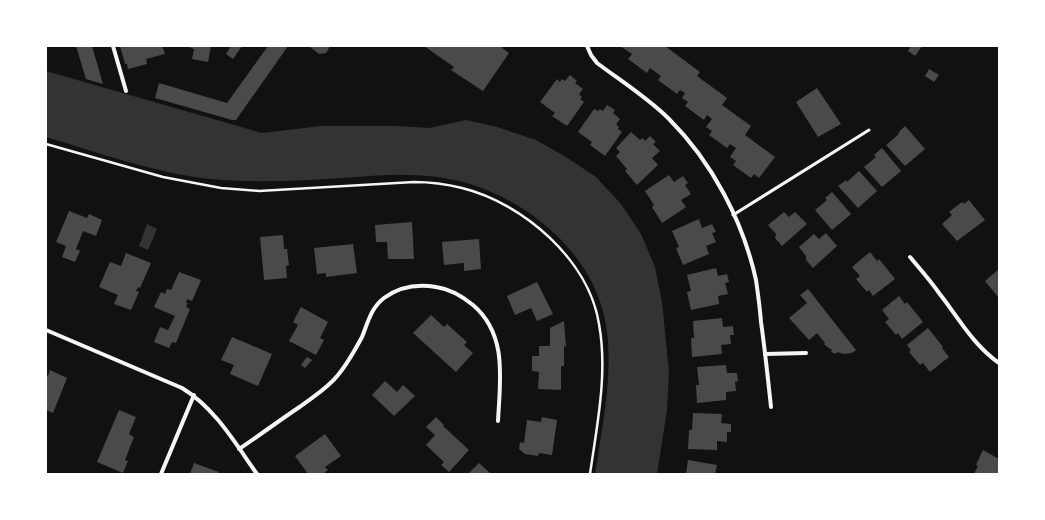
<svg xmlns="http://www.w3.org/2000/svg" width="1045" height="520" viewBox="0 0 1045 520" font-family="'Times New Roman',serif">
<rect width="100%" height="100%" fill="#111"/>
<g fill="#333">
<path d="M46 71 262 133 321 126H396L429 128 466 120 497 127 536 140 566 157 596 177 621 204 641 234 655 267 662 302 669 372 667 410 657 474H595C602 427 614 372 606 325 596 263 544 214 489 191 464 180 435 175 408 175 391 174 373 176 356 177 312 180 267 183 222 180 162 176 104 154 46 137Z"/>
<polygon points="147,224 157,229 148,250 139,246"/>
</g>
<g fill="#4a4a4a">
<polygon points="76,46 92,46 103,84 86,79"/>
<polygon points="120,46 162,46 165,54 146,59 147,64 128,69 127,64 125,64"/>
<polygon points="186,46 211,46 208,62 192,59 194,49"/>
<polygon points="231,46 242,46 233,59 226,54"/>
<polygon points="268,46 288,46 236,120 232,120 155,98 159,83 227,103"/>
<polygon points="309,46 330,46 326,53 319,54"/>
<polygon points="424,46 504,46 502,48 509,53 483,91 451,70 454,67"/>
<polygon points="620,46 665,46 700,72 697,76 727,98 722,105 751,126 745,135 775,157 759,178 754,174 751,178 733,165 736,161 730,157 736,148 730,144 727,148 709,135 712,131 706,127 712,119 707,115 704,120 685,106 688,102 682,98 685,93 680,90 677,94 658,80 661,76 650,68 647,73 628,59 632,54"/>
<polygon points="911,46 922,46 915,56 908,51"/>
<polygon points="929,69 939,75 934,82 925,76"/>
<polygon points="570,75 577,81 575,83 583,89 579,94 582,97 580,99 584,102 567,126 552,116 555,113 540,102 557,79 560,82 562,79 565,81"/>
<polygon points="817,88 841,124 818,137 796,102"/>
<polygon points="607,105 615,110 613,113 620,119 616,124 619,127 618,129 622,132 605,156 590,145 592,142 578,132 594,109 598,111 600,109 603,111"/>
<polygon points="905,126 925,149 905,166 886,145 899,134 898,133"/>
<polygon points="631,132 640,140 643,138 645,141 650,136 656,142 653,144 660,151 652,158 658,165 637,185 625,171 627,169 616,156 620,152 616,148"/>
<polygon points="882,148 901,171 882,187 864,167 876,157 874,155"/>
<polygon points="859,171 877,191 858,208 838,186 846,180 847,182"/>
<polygon points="669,175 674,182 683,176 688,183 685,185 691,194 681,200 686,207 662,223 652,207 654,205 645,191"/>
<polygon points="832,192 851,214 832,230 815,210 827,200 825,198"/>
<polygon points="969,200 985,220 957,241 942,224 952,215 949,212 962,202 964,204"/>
<polygon points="69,211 87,218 89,214 102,220 96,236 83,231 76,249 80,251 75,262 62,257 66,246 56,242"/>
<polygon points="784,212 789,217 795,212 807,224 782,246 775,238 776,234 768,225"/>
<polygon points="699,219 702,228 712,224 716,232 712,233 716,242 706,246 709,254 683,265 676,248 679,247 672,231"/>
<polygon points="412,222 414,259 388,259 387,242 376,242 375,225"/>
<polygon points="826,233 837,246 813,268 806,260 806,256 799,247 814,234 819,239"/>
<polygon points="283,235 284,249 287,249 289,265 286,266 287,278 264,280 260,237"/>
<polygon points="479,239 481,269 464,271 464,263 444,265 442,242"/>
<polygon points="353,244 357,273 326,277 326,273 317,274 314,248"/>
<polygon points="870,252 877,261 879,259 895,279 873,296 869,290 867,292 856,279 860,276 852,267"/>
<polygon points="126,253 151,263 140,288 138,287 136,291 139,292 131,310 114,304 118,295 99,287 110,262 121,266"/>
<polygon points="716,268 718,276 727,274 729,282 725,283 728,294 718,296 719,304 691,310 687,292 691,291 687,275"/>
<polygon points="999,269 999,298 985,281"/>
<polygon points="179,272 201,280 192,301 187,299 186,303 188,303 186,307 190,309 176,343 172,342 169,348 154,342 160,327 168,330 175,316 154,307 161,292 165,294 167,289 171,290"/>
<polygon points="537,282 553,314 537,321 531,308 515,315 507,296"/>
<polygon points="808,289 856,350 852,353 844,354 837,352 836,354 831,352 832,350 826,346 824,344 825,343 817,333 809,340 789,318 807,303 800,295"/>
<polygon points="899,296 905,304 907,302 923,322 902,339 898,333 896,335 885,322 889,319 882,310"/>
<polygon points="301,307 328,322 320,338 324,340 316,355 289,341 298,325 293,322"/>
<polygon points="431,315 444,327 447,324 467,342 464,345 473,353 456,372 413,333"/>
<polygon points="722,318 723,327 733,326 734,335 730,335 731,344 721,345 722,354 692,357 691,338 694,338 693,321"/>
<polygon points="564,321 566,347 564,346 564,366 561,366 561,390 538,389 539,372 532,371 532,356 539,356 539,346 550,346 550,328"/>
<polygon points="928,328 943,347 942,348 949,357 930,372 923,363 920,365 909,352 911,350 907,345"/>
<polygon points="232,337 272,354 258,386 230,374 234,365 221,360"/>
<polygon points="307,357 312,360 305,368 301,365"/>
<polygon points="726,365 727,373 737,373 738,381 735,382 736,391 726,392 726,400 697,403 696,385 699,385 697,367"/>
<polygon points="50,370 67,378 53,413 46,410 46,375 48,376"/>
<polygon points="385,381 397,392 403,385 415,396 394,416 372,395"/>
<polygon points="119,410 136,417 129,434 134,437 125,460 128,461 123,473 97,462"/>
<polygon points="693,413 722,414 721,423 731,424 731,432 727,432 727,442 717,441 717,450 688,449 689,430 692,430"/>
<polygon points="436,417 444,425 443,426 469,450 449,472 441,465 444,462 426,445 435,435 426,427"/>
<polygon points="542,417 557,420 552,455 539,453 538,456 525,454 519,449 520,442 524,443 527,420 541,422"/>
<polygon points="325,434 341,456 325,467 328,470 323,474 308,474 295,456"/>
<polygon points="983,450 999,459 999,474 974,474 978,466 976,465"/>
<polygon points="688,460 717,465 715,474 686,474"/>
<polygon points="194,463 219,472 218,474 190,474"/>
<polygon points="479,463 491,474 468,474"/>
</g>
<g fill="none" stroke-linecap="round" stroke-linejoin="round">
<path stroke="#f5f5f5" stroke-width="2.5" d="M46 144 163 177 221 188 259 191 414 182C430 182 446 184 462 188 523 203 589 260 599 324 608 373 597 425 590 474"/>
<polyline stroke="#f5f5f5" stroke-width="3" points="733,215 869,130"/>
<g stroke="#f5f5f5" stroke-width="4">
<polyline points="113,46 126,91"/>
<path d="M587 46 591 55 597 63C621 81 648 98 669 119 712 162 743 221 756 280 758 294 760 308 761 322 765 350 768 379 771 407"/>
<path d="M910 257C920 269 930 280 939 293 958 317 973 345 999 363"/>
<path d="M46 330 182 388C215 408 235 443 257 474"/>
<polyline points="765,354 806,353"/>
<path d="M239 449C260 435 280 420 301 406 314 396 328 388 338 375 348 363 355 350 362 337 368 322 371 308 384 298 399 287 418 284 436 287 450 289 462 296 473 305 508 335 500 380 498 421"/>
<polyline points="161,474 194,395"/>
</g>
</g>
<rect width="1045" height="520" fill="none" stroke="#ffffff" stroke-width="94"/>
</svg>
